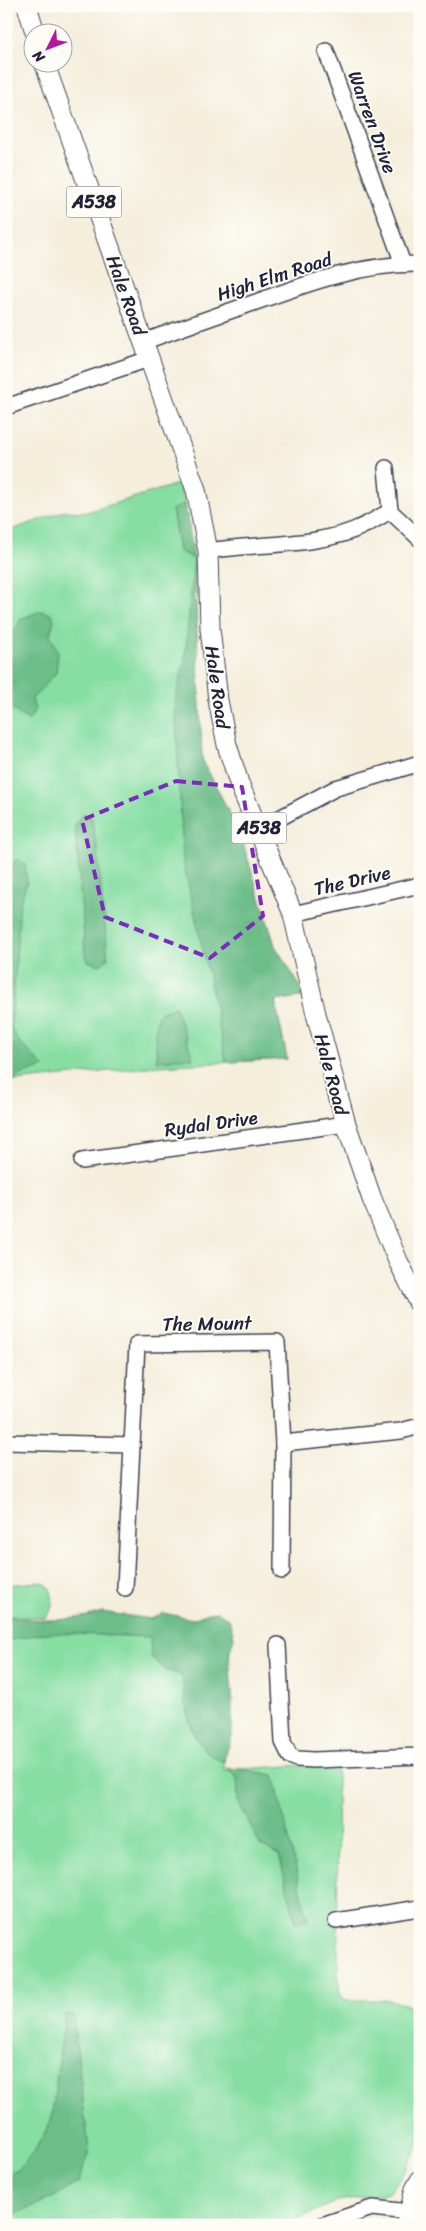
<svg xmlns="http://www.w3.org/2000/svg" width="426" height="2231" viewBox="0 0 426 2231" font-family="Sriracha,sans-serif">
<rect width="100%" height="100%" fill="#fdfcf7"/>
<filter id="ink" filterUnits="userSpaceOnUse"><feTurbulence type="fractalNoise" baseFrequency=".02" numOctaves="2"/><feDisplacementMap in="SourceGraphic" scale="10" xChannelSelector="R" yChannelSelector="G"/><feConvolveMatrix kernelMatrix="1 2 1 2 8 2 1 2 1" color-interpolation-filters="sRGB"/></filter>
<filter id="wash" filterUnits="userSpaceOnUse"><feTurbulence type="fractalNoise" baseFrequency=".0096" numOctaves="4" result="noise"/><feDisplacementMap in="SourceGraphic" scale="20" xChannelSelector="R" yChannelSelector="G"/><feGaussianBlur stdDeviation="1.12" result="paint"/><feColorMatrix in="noise" values="0 0 0 0 0 0 0 0 0 0 0 0 0 0 0 0 0 1.4 0 .05"/><feComposite in="paint" operator="in"/></filter>
<g filter="url(#wash)">
<rect width="100%" height="100%" fill="#f4eedb"/>
<g fill="#86dea2" stroke="#54806e">
<polygon points="178,484 185,503 194,559 202,759 240,834 275,946 306,996 275,1001 287,1059 157,1066 6,1082 6,532 64,511 87,512"/>
<path d="M38 1582 46 1584C55 1591 55 1612 44 1618L6 1616V1585Z"/>
<polygon points="6,1622 231,1628 224,1770 337,1763 338,1977 340,1994 345,2000 390,2000 420,2009 420,2141 402,2177 389,2193 337,2201 286,2225 6,2225"/>
</g>
<g fill="#6cbd88" stroke="#477062">
<polygon points="185,503 194,559 202,759 240,834 275,946 306,996 275,1001 287,1059 226,1062 212,991 183,861 175,701 185,658 194,559 179,551 172,510"/>
<path d="M40 611 52 614 54 620 50 634 58 652 56 673C47 681 41 691 32 699L35 710 29 720 18 714 10 705 6 704V633L16 628 21 619Z"/>
<polygon points="83,813 91,817 97,846 108,959 100,965 88,961 85,952 75,826"/>
<polygon points="17,859 25,864 27,882 20,903 11,1028 20,1043 44,1067 20,1075 6,1087 6,878 10,864"/>
<polygon points="175,1007 193,1058 157,1061 155,1034 158,1014"/>
<path d="M102 1612 151 1619 163 1613 193 1619 208 1613 218 1612 229 1619 234 1637 229 1654 232 1693V1737L223 1762C188 1746 186 1711 182 1676L166 1670 151 1658 150 1637 45 1633 6 1641V1615C33 1623 76 1621 102 1612Z"/>
<polygon points="226,1767 274,1775 308,1920 296,1924 279,1855 260,1845 238,1801 237,1778"/>
<polygon points="65,2014 73,2015 89,2151 79,2182 52,2198 17,2213 6,2212 6,2175 18,2170 34,2152 51,2121"/>
</g>
</g>
<g filter="url(#ink)">
<g fill="none" stroke-linecap="round" stroke-linejoin="round">
<defs>
<g id="minor">
<polyline points="326,51 403,264"/>
<path d="M143 342C181 328 218 315 256 302 308 283 364 263 420 264"/>
<polyline points="6,407 149,359"/>
<polyline points="386,468 390,511"/>
<path d="M208 551C255 543 322 547 363 526 372 522 381 516 390 511L420 539"/>
<polyline points="259,829 336,788 420,763"/>
<polyline points="293,914 420,885"/>
<polyline points="82,1161 346,1124"/>
<polyline points="6,1442 132,1445"/>
<polyline points="283,1443 401,1431 420,1426"/>
<polyline points="125,1588 137,1344 277,1342 283,1443 282,1571"/>
<polyline points="278,1645 283,1742 290,1756 297,1759 314,1760 420,1756"/>
<polyline points="336,1921 420,1908"/>
<polyline points="322,2225 372,2208 409,2212"/>
</g>
<g id="major">
<polyline points="27,6 35,32"/>
<polyline points="44,62 196,490 208,551 210,628 218,700 227,745 239,783 293,914 316,1014 346,1124 372,1199 398,1261 420,1304"/>
<polyline points="406,2225 415,2189 420,2180"/>
</g>
</defs>
<use href="#minor" stroke="#424153" stroke-width="18"/>
<use href="#major" stroke="#424153" stroke-width="21"/>
<use href="#minor" stroke="#fff" stroke-width="15"/>
<use href="#major" stroke="#fff" stroke-width="19"/>
</g>
</g>
<path fill="none" stroke="#7b2cbf" stroke-width="4" stroke-dasharray="10 6" stroke-linejoin="round" d="M176 781 242 787 263 916 210 958 105 917 82 820Z"/>
<g text-anchor="middle" stroke-width="4" stroke-linejoin="round" paint-order="stroke">
<g fill="#fdfcf7" stroke="#646373" stroke-width="1">
<rect x="66.5" y="186.5" width="55" height="31" rx="4"/>
<rect x="231.5" y="812.5" width="55" height="31" rx="4"/>
</g>
<g font-size="18" font-weight="bold" fill="#22223b">
<text x="94" y="208">A538</text>
<text x="259" y="834">A538</text>
</g>
<g font-size="19" fill="#22223b" stroke="#fdfcf7">
<text transform="translate(373 122) rotate(70)" y="7">Warren Drive</text>
<text transform="translate(274 276) rotate(-18)" y="7">High Elm Road</text>
<text transform="translate(127 295) rotate(70)" y="7">Hale Road</text>
<text transform="translate(218 687) rotate(82)" y="7">Hale Road</text>
<text transform="translate(352 880) rotate(-13)" y="7">The Drive</text>
<text transform="translate(332 1074) rotate(75)" y="7">Hale Road</text>
<text transform="translate(211 1123) rotate(-8)" y="7">Rydal Drive</text>
<text transform="translate(207 1323) rotate(-1)" y="7">The Mount</text>
</g>
</g>
<rect width="426" height="2231" fill="none" stroke="#fdfcf7" stroke-width="25"/>
<g transform="translate(48 48) rotate(228)"><circle r="24" fill="#fdfcf7" stroke="#a5a5ac"/>
<path d="M0-4L9 19L0 12L-9 19Z" fill="#b5179e"/>
<text y="-8" font-size="14" font-weight="bold" text-anchor="middle" fill="#22223b">N</text>
</g>
</svg>
